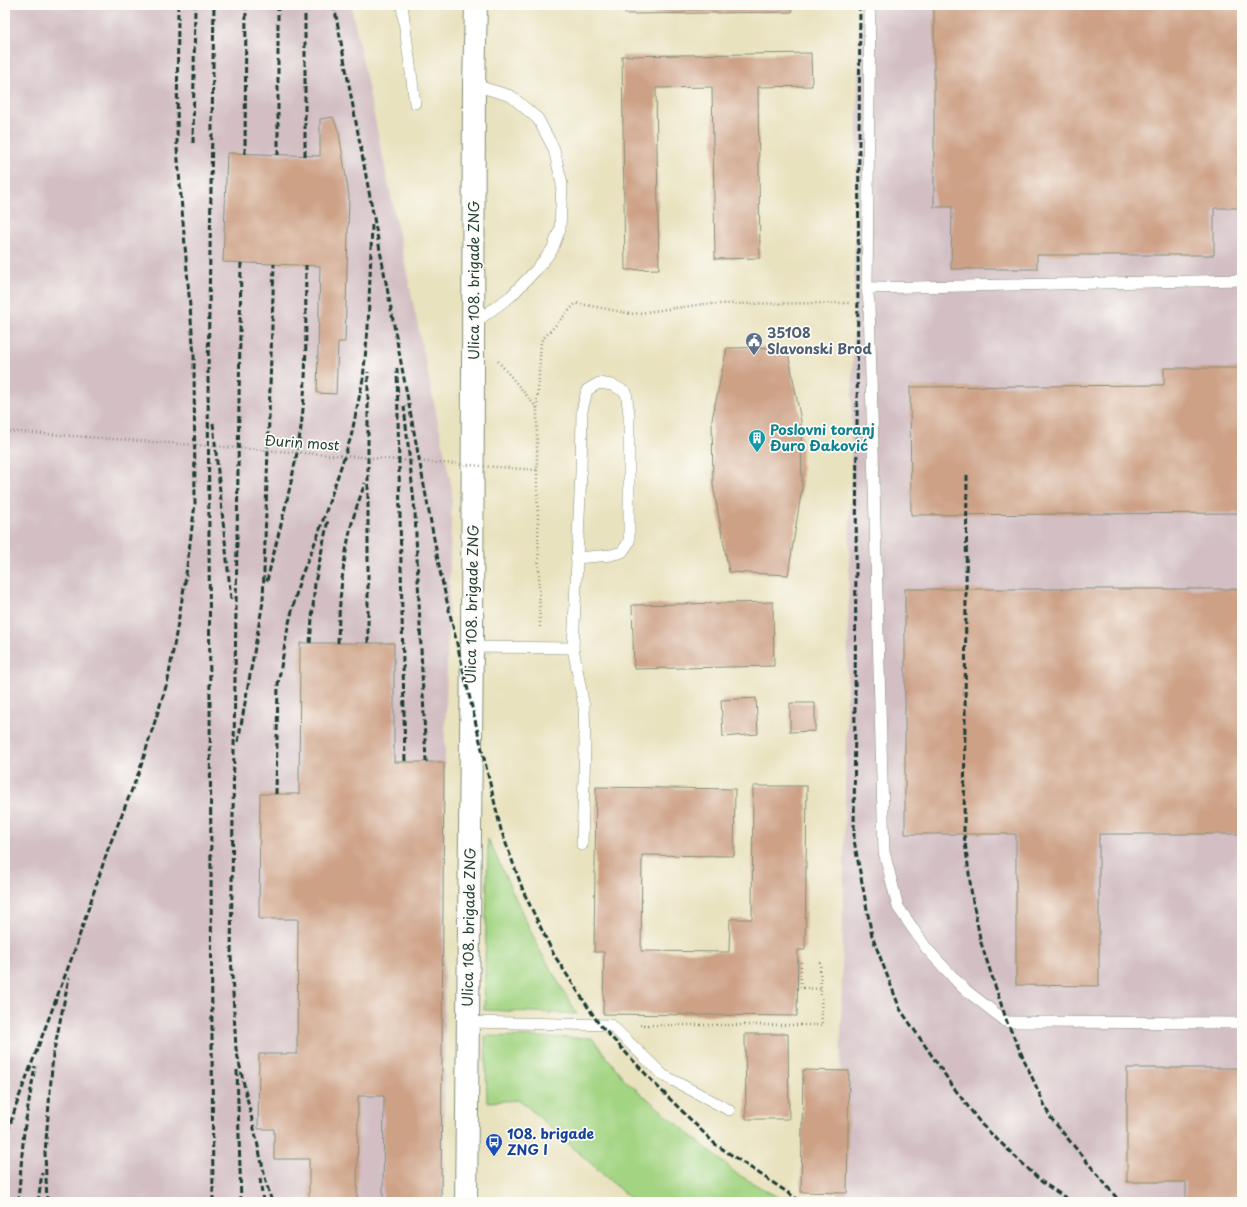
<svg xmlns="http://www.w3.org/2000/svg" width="1247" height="1207" viewBox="0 0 1247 1207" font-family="'Playpen Sans',sans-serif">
<rect width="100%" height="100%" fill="#fdfcf7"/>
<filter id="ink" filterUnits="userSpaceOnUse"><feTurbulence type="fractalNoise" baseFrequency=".025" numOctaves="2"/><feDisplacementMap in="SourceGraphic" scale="8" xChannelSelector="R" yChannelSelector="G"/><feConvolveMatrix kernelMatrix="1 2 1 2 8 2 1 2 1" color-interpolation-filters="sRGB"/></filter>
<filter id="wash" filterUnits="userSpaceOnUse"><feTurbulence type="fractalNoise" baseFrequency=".012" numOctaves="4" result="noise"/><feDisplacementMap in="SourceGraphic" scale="16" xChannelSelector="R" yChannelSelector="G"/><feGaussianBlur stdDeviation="0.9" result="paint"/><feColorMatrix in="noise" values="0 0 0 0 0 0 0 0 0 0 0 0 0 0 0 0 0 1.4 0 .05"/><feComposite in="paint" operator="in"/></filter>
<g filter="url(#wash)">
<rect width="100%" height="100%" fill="#e9e2bf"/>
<g fill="#d2bec3">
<polygon points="5,5 351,5 452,489 445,740 444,1202 5,1202"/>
<polygon points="859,5 1242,5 1242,1202 838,1202"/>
</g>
<g fill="#a3d482" stroke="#61885b">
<polygon points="488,839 539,949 577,1014 484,1010"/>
<polygon points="485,1036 592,1038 625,1080 737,1174 786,1202 634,1202 520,1100 487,1102"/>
</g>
<g id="blocks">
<g fill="#cda186">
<polygon points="624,5 792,5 792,12 625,14"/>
<polygon points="934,5 1242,5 1242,208 1214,208 1214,255 1037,255 1037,269 951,269 952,207 934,207"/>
<polygon points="811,53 812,86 758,87 760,258 715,259 712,87 656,88 659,269 625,270 622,56"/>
<polygon points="333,117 339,133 349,196 345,342 338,342 336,394 317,393 320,266 223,262 227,153 320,156 320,119"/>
<polygon points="787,347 801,421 802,488 788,575 729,572 713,485 712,419 727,348"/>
<polygon points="1164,368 1242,368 1242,513 911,515 910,387 1164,385"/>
<polygon points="905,589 1242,589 1242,834 1099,834 1099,986 1016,985 1016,834 905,834"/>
<polygon points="773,602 774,666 634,669 632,605"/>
<polygon points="300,643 394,643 394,762 444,762 441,1202 383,1202 384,1096 358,1096 357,1202 309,1202 309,1159 274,1159 274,1129 258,1129 259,1054 297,1054 298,919 259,919 260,794 299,794"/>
<polygon points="756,698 758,734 723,737 721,700"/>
<polygon points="790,703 815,703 815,731 790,732"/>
<polygon points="753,786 807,786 805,950 798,950 797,1016 603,1014 604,952 594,952 596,787 735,789 734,856 642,855 641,951 729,952 730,919 752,919"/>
<polygon points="745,1034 788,1034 789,1119 746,1119"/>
<polygon points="1127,1068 1242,1068 1242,1202 1186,1202 1186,1182 1127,1182"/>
<polygon points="803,1070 849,1071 847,1193 801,1192"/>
</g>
</g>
</g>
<g filter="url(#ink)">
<use href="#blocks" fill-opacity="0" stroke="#84907a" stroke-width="1"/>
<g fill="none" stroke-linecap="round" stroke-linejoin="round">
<defs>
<g id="service">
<polyline points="402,5 415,103"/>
<polyline points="870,5 867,288 869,303 884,852 898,907 927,949 963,988 1007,1022 1242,1023"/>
<polyline points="867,288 1242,280"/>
<polyline points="474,323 511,296 536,270 552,250 560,229 562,184 554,149 538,119 511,96 474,85"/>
<polyline points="472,647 573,648 581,473 582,411 587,390 599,383 612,385 626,392 629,414 629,542 622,552 611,555 576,558"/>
<polyline points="573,648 584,707 585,744 582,845"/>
<polyline points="468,1022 611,1025 663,1075 729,1110"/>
</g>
<polyline id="minor" points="466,1202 472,647 474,85 476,5"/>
</defs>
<use href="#service" stroke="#84907a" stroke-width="12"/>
<use href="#minor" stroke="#84907a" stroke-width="24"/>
<g stroke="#84907a" stroke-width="2.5" stroke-dasharray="1 3" stroke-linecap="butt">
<polyline points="498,361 537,408"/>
<polyline points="537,408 541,341 576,303 632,314 704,304 850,303"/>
<polyline points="537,470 540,629"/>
<polyline points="798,961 801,961 801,988 822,989"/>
<polyline points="640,1025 822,1025 820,959"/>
</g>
<use href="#service" stroke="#fff" stroke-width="11"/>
<use href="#minor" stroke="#fff" stroke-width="22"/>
<g stroke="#1f3d34" stroke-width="3" stroke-dasharray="6 3" stroke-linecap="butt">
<polyline points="334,5 441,576 501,830 524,893 554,955 599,1024 655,1084 715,1144 802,1202"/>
<polyline points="860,5 854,840 872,936 900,1009 954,1088 982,1125 1042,1182 1072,1202"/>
<polyline points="193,143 195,5"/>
<polyline points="245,154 246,5"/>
<polyline points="278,155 278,5"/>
<polyline points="305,156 305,5"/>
<polyline points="241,263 231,955 236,1049 267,1186 272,1202"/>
<polyline points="397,368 405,762"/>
<polyline points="404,406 415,512 426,762"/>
<polyline points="213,423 231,599"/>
<polyline points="967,475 964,834 972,897 981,943 1007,1022 1050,1117 1120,1202"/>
<path d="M267 581C279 530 294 479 301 427 308 374 305 319 306 265"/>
<polyline points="310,643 315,583 328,520"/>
<path d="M338 643C339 604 342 565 351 527 354 513 360 498 365 483"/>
<polyline points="368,643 368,372"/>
<polyline points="238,742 263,602 274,264"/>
<polyline points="276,794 278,684 288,627 300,579 318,535 351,437 363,379 368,328 372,225"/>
<polyline points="237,1070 241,1202"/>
<polyline points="5,1140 19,1097 74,952 108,849 139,772 168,680 185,582 195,504 194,356 177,148 178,5"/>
<polyline points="260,1178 263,1202"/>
<polyline points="18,1202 24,1131 35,1066"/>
<polyline points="38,1202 42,1173"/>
<polyline points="47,1202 45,1153 53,1055 69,978"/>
<polyline points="213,1202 208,373 214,5"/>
</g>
<polyline stroke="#84907a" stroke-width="2.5" stroke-dasharray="1 3" stroke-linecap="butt" points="5,431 537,470 537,408"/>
</g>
</g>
<defs>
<symbol id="civic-pin" viewBox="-11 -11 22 30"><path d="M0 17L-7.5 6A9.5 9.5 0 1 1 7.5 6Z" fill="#5c6f8a" stroke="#fdfcf7"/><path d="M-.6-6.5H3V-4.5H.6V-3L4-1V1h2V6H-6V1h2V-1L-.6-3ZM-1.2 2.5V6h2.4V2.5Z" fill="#fff"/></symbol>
<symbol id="building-pin" viewBox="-11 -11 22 30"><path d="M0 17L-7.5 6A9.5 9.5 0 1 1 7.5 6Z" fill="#0f9aa8" stroke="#fdfcf7"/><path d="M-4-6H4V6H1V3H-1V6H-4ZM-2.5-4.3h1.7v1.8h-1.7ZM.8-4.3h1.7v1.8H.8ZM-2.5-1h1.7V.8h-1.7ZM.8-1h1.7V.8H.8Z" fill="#fff"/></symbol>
<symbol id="bus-pin" viewBox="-11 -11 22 30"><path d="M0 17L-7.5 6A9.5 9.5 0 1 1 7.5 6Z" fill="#1a4fb4" stroke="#fdfcf7"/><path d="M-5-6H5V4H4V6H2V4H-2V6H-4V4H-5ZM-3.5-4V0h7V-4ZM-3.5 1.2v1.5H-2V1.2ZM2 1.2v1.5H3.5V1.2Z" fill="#fff"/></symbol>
</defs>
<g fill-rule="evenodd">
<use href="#civic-pin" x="744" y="331" width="20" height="27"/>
<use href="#building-pin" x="747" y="428" width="20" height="27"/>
<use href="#bus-pin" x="484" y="1132" width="20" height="27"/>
</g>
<g text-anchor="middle" stroke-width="3.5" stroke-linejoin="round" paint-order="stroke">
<g font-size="14" fill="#1f3d34" stroke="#fdfcf7">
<text transform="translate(474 280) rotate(-90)" y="5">Ulica 108. brigade ZNG</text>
<text transform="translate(302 443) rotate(4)" y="5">Đurin most</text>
<text transform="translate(472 604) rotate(-89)" y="5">Ulica 108. brigade ZNG</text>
<text transform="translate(469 927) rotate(-89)" y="5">Ulica 108. brigade ZNG</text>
</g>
<g font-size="14" font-weight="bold" fill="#4e5e75" stroke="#fdfcf7" text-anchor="start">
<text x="767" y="338">35108<tspan x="767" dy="16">Slavonski Brod</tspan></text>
</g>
<g font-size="14" font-weight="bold" fill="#0d838f" stroke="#fdfcf7" text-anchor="start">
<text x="770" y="435">Poslovni toranj<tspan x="770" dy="16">Đuro Đaković</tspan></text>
</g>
<g font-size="14" font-weight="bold" fill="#164399" stroke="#fdfcf7" text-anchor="start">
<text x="507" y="1139">108. brigade<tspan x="507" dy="16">ZNG I</tspan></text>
</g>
</g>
<rect width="1247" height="1207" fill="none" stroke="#fdfcf7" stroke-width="20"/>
</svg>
